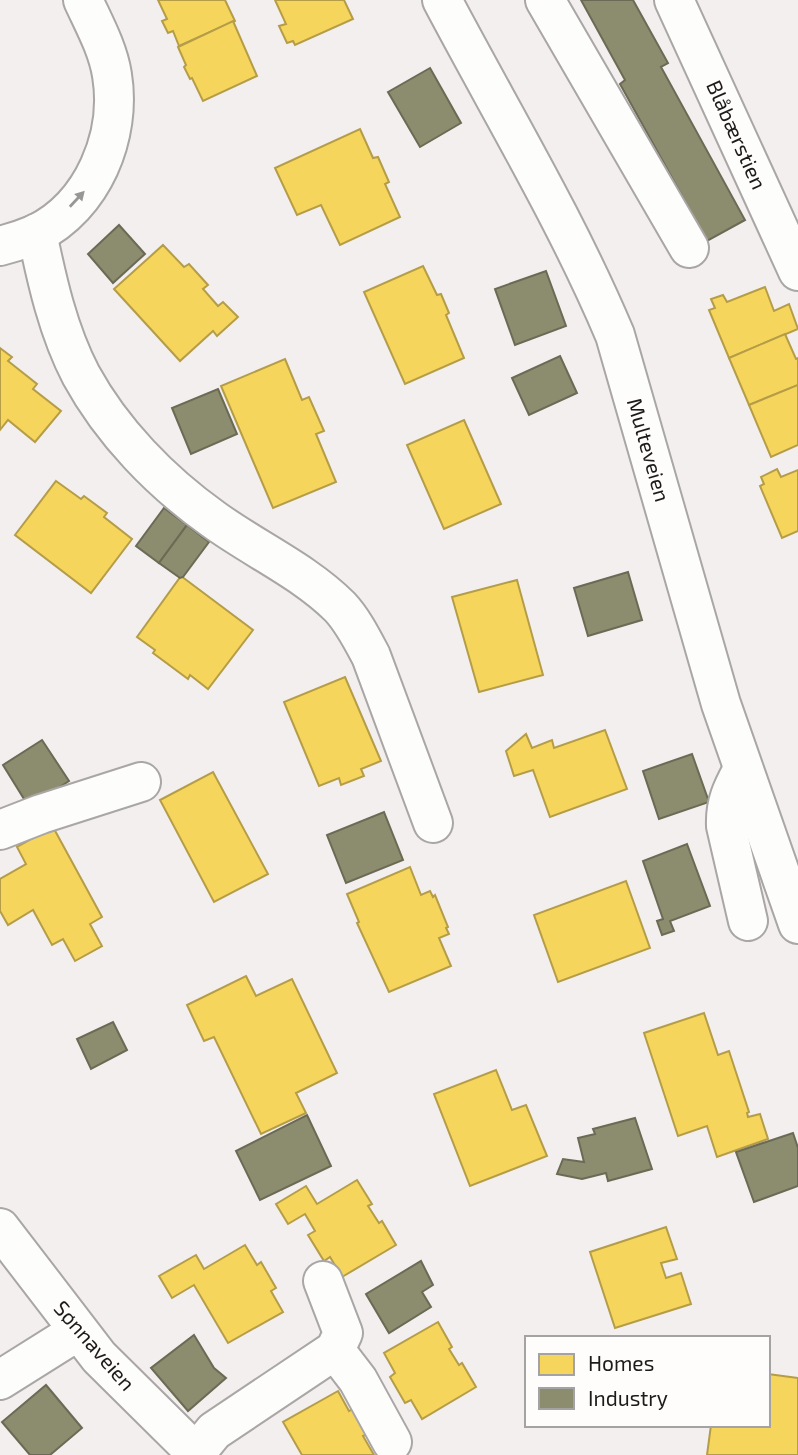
<svg xmlns="http://www.w3.org/2000/svg" width="798" height="1455" viewBox="0 0 798 1455" font-family="'Exo 2',sans-serif">
<rect width="100%" height="100%" fill="#f3efee"/>
<g fill="#f6d55c" stroke="#b59d48" stroke-width="2">
<polygon points="158,0 225,0 235,21 179,46 173,31 168,33 162,21 167,19"/>
<polygon points="275,0 344,0 353,19 295,45 293,41 287,43 279,26 286,24"/>
<polygon points="233,21 257,76 203,101 192,78 190,79 184,67 186,65 178,47"/>
<polygon points="360,129 373,158 378,157 389,182 385,184 400,217 340,245 321,205 297,215 275,168"/>
<polygon points="163,245 184,267 189,264 208,285 203,289 218,306 223,302 238,317 217,336 213,331 180,361 114,289"/>
<polygon points="423,266 437,295 441,294 449,313 446,315 464,358 405,384 364,292"/>
<polygon points="765,287 774,311 789,304 798,329 729,358 709,310 715,308 711,299 723,295 727,302"/>
<polygon points="785,334 796,359 798,358 798,385 749,405 729,358"/>
<polygon points="0,348 12,357 8,361 37,384 33,389 61,411 35,442 8,420 0,430"/>
<polygon points="285,359 302,400 309,397 324,431 316,434 336,482 273,508 221,386"/>
<polygon points="798,385 798,445 771,457 749,405"/>
<polygon points="464,420 501,504 444,529 407,445"/>
<polygon points="777,469 781,477 798,470 798,531 782,538 760,486 764,484 761,477"/>
<polygon points="56,481 81,499 84,496 107,513 104,517 132,539 91,593 15,535"/>
<polygon points="181,576 253,630 208,689 190,675 188,679 153,653 155,650 137,637"/>
<polygon points="517,580 543,675 479,692 452,597"/>
<polygon points="345,677 381,761 361,769 364,776 341,785 339,778 319,786 284,702"/>
<polygon points="605,730 627,789 550,817 533,770 514,776 506,751 526,734 532,748 552,740 554,748"/>
<polygon points="213,772 268,874 214,902 160,800"/>
<polygon points="53,827 102,917 90,924 102,946 75,961 63,939 52,945 33,910 8,925 0,911 0,879 26,864 17,847"/>
<polygon points="410,867 421,895 430,891 433,897 435,895 448,927 446,928 449,934 439,938 451,966 389,992 357,923 359,922 347,894"/>
<polygon points="626,881 650,948 558,982 534,915"/>
<polygon points="246,976 256,996 292,979 337,1073 296,1093 306,1113 261,1134 214,1037 204,1041 187,1005"/>
<polygon points="704,1013 718,1055 729,1051 749,1112 747,1113 748,1117 760,1114 768,1139 717,1157 707,1126 678,1136 644,1033"/>
<polygon points="496,1070 512,1110 526,1105 547,1156 470,1186 434,1094"/>
<polygon points="357,1180 372,1204 368,1206 379,1223 382,1221 396,1245 342,1277 330,1257 324,1261 308,1235 315,1231 305,1214 288,1224 276,1204 306,1186 317,1204"/>
<polygon points="666,1227 677,1259 661,1263 666,1278 681,1273 691,1304 615,1328 590,1252"/>
<polygon points="245,1245 257,1265 261,1262 276,1288 271,1291 283,1312 228,1343 194,1285 172,1298 159,1276 196,1255 204,1269"/>
<polygon points="438,1322 452,1347 449,1349 459,1365 462,1363 476,1387 422,1419 411,1400 405,1403 390,1377 395,1373 384,1353"/>
<polygon points="768,1374 798,1378 798,1455 707,1455 711,1425 768,1425"/>
<polygon points="338,1391 349,1411 354,1408 369,1433 363,1436 374,1455 302,1455 283,1422"/>
</g>
<g fill="#8c8c6e" stroke="#6b6a55" stroke-width="2">
<polygon points="581,0 633,0 668,63 661,67 745,220 707,241 620,84 625,80"/>
<polygon points="430,68 461,123 420,147 388,92"/>
<polygon points="119,225 145,254 113,283 88,254"/>
<polygon points="546,271 566,326 515,345 495,289"/>
<polygon points="560,356 577,393 529,415 512,378"/>
<polygon points="218,389 237,434 191,454 172,408"/>
<polygon points="164,508 187,525 159,563 136,546"/>
<polygon points="187,525 209,542 183,577 180,578 159,563"/>
<polygon points="628,572 642,620 588,636 574,588"/>
<polygon points="42,740 69,781 29,807 3,765"/>
<polygon points="692,754 709,802 659,819 643,771"/>
<polygon points="384,812 403,860 346,883 327,835"/>
<polygon points="687,844 710,906 670,921 674,931 662,935 657,921 663,919 643,861"/>
<polygon points="113,1022 127,1050 91,1069 77,1039"/>
<polygon points="307,1115 331,1166 260,1200 236,1151"/>
<polygon points="635,1118 652,1169 608,1181 606,1173 582,1179 557,1174 563,1159 584,1162 578,1138 595,1134 593,1129"/>
<polygon points="793,1133 798,1148 798,1186 754,1202 736,1152"/>
<polygon points="421,1261 433,1285 422,1292 431,1307 389,1333 366,1294"/>
<polygon points="194,1335 214,1368 226,1378 188,1411 151,1368"/>
<polygon points="46,1385 82,1428 50,1455 30,1455 2,1422"/>
</g>
<g fill="none" stroke-linecap="round" stroke-linejoin="round">
<defs>
<g id="minor">
<path d="M442 0C501 112 566 219 615 335L721 704 798 924"/>
<polyline points="545,0 689,248"/>
<polyline points="674,0 798,271"/>
<path d="M37 233C47 281 58 331 81 375 112 432 161 482 213 519 254 549 304 571 340 607 353 621 362 639 371 656L433 823"/>
<path d="M0 246C12 243 24 239 36 234 93 206 122 136 112 75 108 49 94 24 83 0"/>
<path d="M743 769C732 789 725 803 726 826L748 921"/>
<polyline points="0,830 41,814 141,782"/>
<polyline points="0,1228 99,1357 198,1455"/>
<polyline points="335,1350 358,1380 392,1442"/>
<polyline points="0,1380 78,1331"/>
<polyline points="196,1453 214,1431 335,1350 343,1333 323,1281"/>
</g>
</defs>
<use href="#minor" stroke="#a9a6a5" stroke-width="42"/>
<use href="#minor" stroke="#fdfdfc" stroke-width="38"/>
</g>
<defs><path id="oneway-solid" d="M-6-.8H1V-3.2L6.5 0L1 3.2V.8H-6Z" transform="scale(1.75)"/></defs>
<use fill="#989796" href="#oneway-solid" transform="translate(77 199) rotate(-47)"/>
<g text-anchor="middle" stroke-width="7" stroke-linejoin="round" paint-order="stroke">
<g font-size="21" fill="#1d1a1a" stroke="#fefdfc">
<text transform="translate(736 135) rotate(66)" y="7">Blåbærstien</text>
<text transform="translate(648 450) rotate(74)" y="7">Multeveien</text>
<text transform="translate(94 1346) rotate(49)" y="7">Sønnaveien</text>
</g>
</g>
<rect x="525" y="1336" width="245" height="91" fill="#fefdfc" stroke="#a4a2a2" stroke-width="2"/>
<rect x="539" y="1354" width="35" height="21" fill="#f6d55c" stroke="#a4a2a2" stroke-width="2"/>
<text x="588" y="1371" font-size="21" fill="#1d1a1a">Homes</text>
<rect x="539" y="1388" width="35" height="21" fill="#8c8c6e" stroke="#a4a2a2" stroke-width="2"/>
<text x="588" y="1406" font-size="21" fill="#1d1a1a">Industry</text>
</svg>
